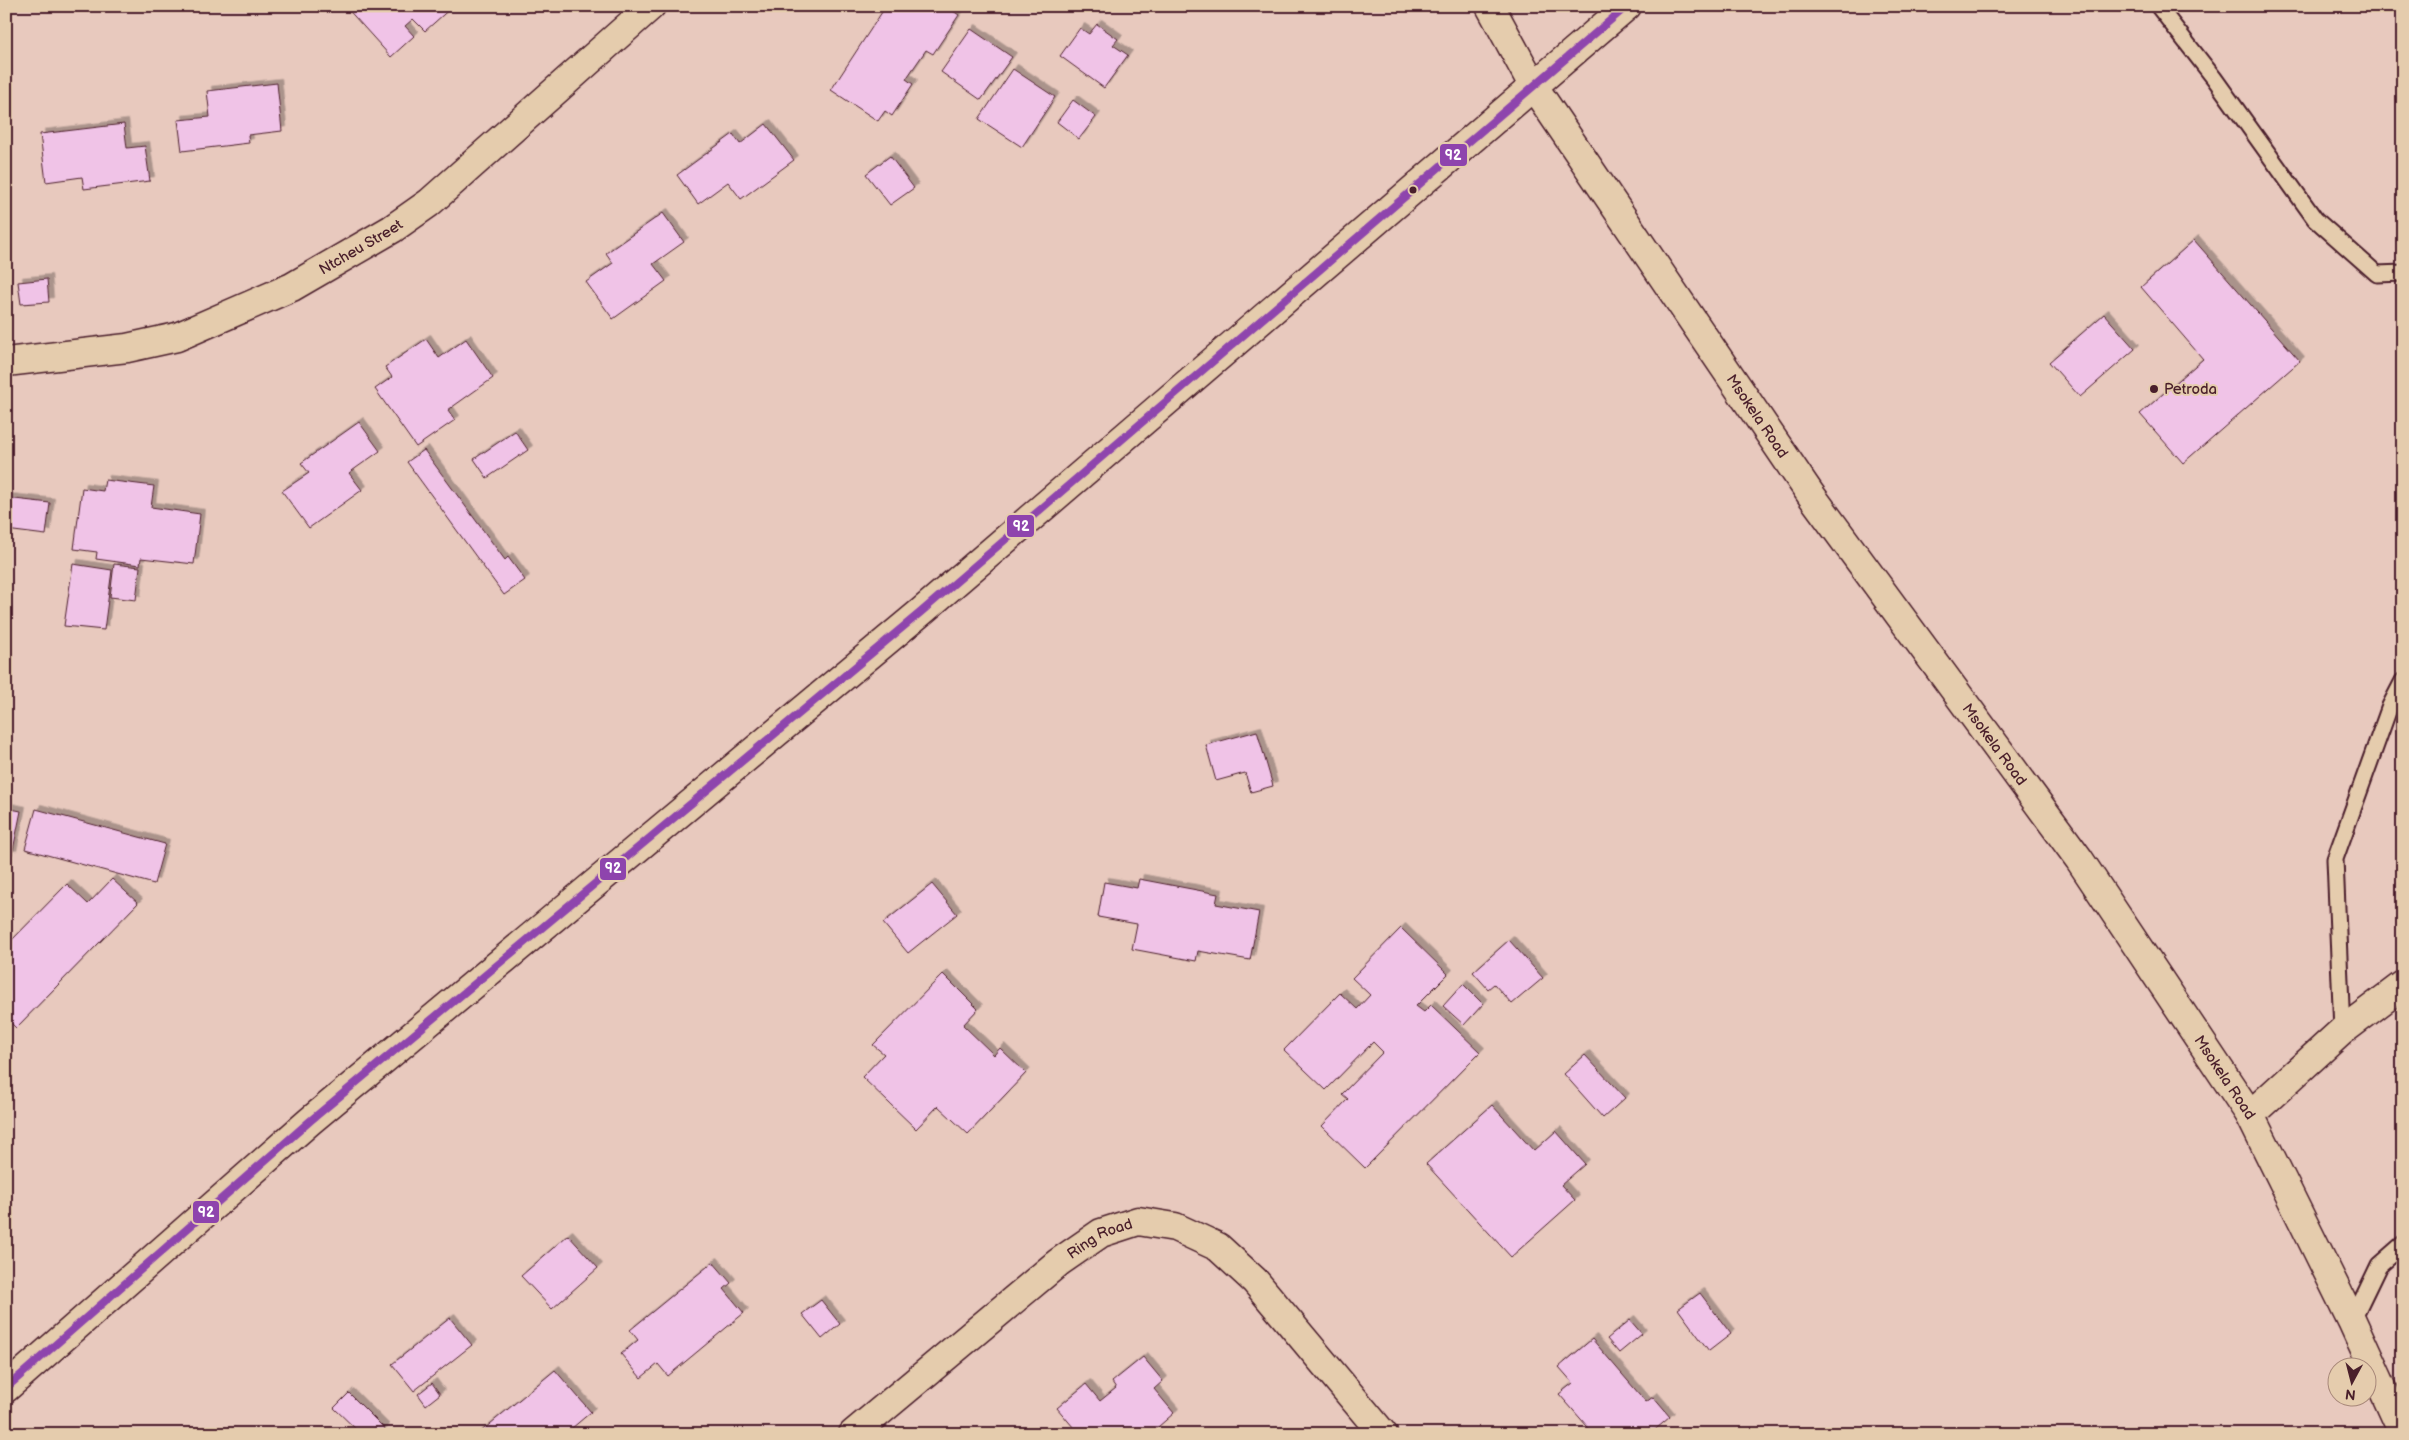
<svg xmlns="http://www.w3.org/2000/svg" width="2409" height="1440" viewBox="0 0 2409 1440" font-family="'Balsamiq Sans',sans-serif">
<defs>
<filter id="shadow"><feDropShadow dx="4.5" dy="-4.5" stdDeviation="0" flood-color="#0004"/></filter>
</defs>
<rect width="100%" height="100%" fill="#e8c9be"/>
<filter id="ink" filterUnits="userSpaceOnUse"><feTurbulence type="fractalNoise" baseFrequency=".02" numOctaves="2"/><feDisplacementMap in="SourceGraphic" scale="10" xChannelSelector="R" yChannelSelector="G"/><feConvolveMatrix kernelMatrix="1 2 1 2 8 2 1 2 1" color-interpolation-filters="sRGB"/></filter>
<g filter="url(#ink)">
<g fill="#f0c3e7" stroke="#4a1f2b" filter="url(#shadow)">
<polygon points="345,6 453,6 425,31 413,19 405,26 414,36 391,57"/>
<polygon points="880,6 946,6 959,15 933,54 926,50 906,79 913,84 892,116 885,111 878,121 831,90 884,9"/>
<polygon points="1097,24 1118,39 1113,45 1128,55 1104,88 1060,56 1080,28 1089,34"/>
<polygon points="971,29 1012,57 981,100 941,72"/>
<polygon points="1013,69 1055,97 1022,147 979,119"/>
<polygon points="277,83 282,131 248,135 249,143 182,151 178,120 210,117 207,91"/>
<polygon points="1073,100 1096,117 1079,139 1057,122"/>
<polygon points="124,124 127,148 145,146 150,181 84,189 82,177 46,182 40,134"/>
<polygon points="766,124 794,160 741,199 728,182 698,204 677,175 733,134 740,144"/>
<polygon points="890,156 914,188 890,205 866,174"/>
<polygon points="663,213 684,242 653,264 666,281 613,319 586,282 613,263 606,253"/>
<polygon points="2194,240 2300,361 2183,463 2140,414 2203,359 2141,287"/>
<polygon points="47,279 49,302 21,304 18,282"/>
<polygon points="2104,314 2135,349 2080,397 2049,362"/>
<polygon points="426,339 439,358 466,339 493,378 448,410 455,420 416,447 375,389 392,377 385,367"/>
<polygon points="359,422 380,451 349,473 362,490 309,528 282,491 309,473 301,463"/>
<polygon points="515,431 528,450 487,478 474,459"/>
<polygon points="424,450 505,560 508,557 525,580 504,595 407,462"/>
<polygon points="105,480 154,486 151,507 200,514 194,564 141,558 140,565 96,559 97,552 74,549 82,488 103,491"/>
<polygon points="6,498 50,503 46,535 6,530"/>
<polygon points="73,564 112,570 104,630 64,626"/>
<polygon points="114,564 140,567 136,600 110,597"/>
<polygon points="1257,731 1273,786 1251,792 1245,773 1216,781 1206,745"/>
<polygon points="6,808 21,811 12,855 6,854"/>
<polygon points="36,809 165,844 154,884 25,849"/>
<polygon points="112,879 138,903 16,1028 6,1018 6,946 67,884 88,904"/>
<polygon points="1139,879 1218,894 1216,904 1259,912 1250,960 1198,951 1196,961 1132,949 1137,924 1098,917 1104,882 1137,888"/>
<polygon points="932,884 957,914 908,953 883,923"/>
<polygon points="1401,928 1448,974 1416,1006 1424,1012 1431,1005 1480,1052 1365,1168 1322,1126 1348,1099 1342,1094 1383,1052 1373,1042 1326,1090 1284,1050 1340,993 1357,1009 1370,995 1352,978"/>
<polygon points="1509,940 1543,978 1512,1004 1494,984 1488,989 1473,972"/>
<polygon points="943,974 978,1009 963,1025 994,1055 1000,1048 1026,1073 968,1134 938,1106 916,1129 862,1077 884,1054 873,1045"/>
<polygon points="1463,984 1483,1004 1464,1025 1443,1006"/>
<polygon points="1585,1055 1625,1098 1603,1118 1564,1074"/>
<polygon points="1492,1105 1534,1151 1556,1131 1585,1164 1561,1185 1575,1200 1511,1257 1426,1164"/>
<polygon points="568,1235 598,1268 552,1309 521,1276"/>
<polygon points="713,1262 731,1283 724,1289 744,1313 668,1376 658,1364 641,1378 621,1354 638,1340 630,1330"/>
<polygon points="1700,1293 1731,1334 1709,1351 1678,1309"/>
<polygon points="821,1300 840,1324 822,1339 802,1314"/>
<polygon points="450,1318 472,1345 414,1391 392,1364"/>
<polygon points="1630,1320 1642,1334 1619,1353 1607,1339"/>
<polygon points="1592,1339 1646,1402 1653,1397 1670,1417 1650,1434 1594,1434 1559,1394 1573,1383 1559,1367"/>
<polygon points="1143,1357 1163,1381 1154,1389 1174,1413 1150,1434 1079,1434 1057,1408 1086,1384 1100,1401 1116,1388 1112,1382"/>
<polygon points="555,1370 591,1412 565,1434 478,1434"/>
<polygon points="432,1383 440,1394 426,1405 418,1394"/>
<polygon points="349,1393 385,1429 381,1434 361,1434 334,1408"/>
</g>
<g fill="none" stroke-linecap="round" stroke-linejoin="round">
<defs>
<g id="service">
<polyline points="2158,6 2214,78 2315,219 2377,274 2403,273"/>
<polyline points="2342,1031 2335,859 2390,706 2403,681"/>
<polyline points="2352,1321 2379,1265 2403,1244"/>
</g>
<g id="minor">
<path id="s1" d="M1490 6 1534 87 1811 495 2079 859 2250 1115 2352 1321 2403 1433"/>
<path id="s2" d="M6 362 127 348 177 337 292 287 392 229 429 203 651 6"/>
<polyline points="2250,1115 2342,1031 2403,985"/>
<path id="s3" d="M853 1434 1059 1262 1101 1233 1138 1221 1175 1227 1218 1247 1255 1281 1383 1434"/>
</g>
<polyline id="trunk" points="6,1388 310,1121 921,612 1627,6"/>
</defs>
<use href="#service" stroke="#4a1f2b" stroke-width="19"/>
<use href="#minor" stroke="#4a1f2b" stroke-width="31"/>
<use href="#trunk" stroke="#4a1f2b" stroke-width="31"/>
<use href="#service" stroke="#e5ccad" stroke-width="15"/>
<use href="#minor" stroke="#e5ccad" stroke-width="28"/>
<use href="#trunk" stroke="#e5ccad" stroke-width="28"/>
<defs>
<polyline id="bus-1" points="6,1388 310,1121 921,612 1627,6"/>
</defs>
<use href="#bus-1" stroke="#e5ccad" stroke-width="11"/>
<use href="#bus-1" stroke="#8e44ad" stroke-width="8"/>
</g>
</g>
<g fill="#4a1f2b" stroke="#e5ccad" stroke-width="2">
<circle cx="1413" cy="190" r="4.5"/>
<circle cx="2154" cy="389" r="5"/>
</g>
<g text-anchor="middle" stroke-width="4" stroke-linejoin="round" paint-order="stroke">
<g font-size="15" fill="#4a1f2b" stroke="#e5ccad">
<text dy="5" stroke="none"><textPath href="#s2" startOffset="378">Ntcheu Street</textPath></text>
<text dy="5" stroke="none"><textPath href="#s1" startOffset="490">Msokela Road</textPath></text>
<text dy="5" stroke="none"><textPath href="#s1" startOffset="895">Msokela Road</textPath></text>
<text dy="5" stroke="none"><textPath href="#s1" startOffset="1300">Msokela Road</textPath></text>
<text dy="5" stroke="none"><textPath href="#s3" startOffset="316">Ring Road</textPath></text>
</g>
<g font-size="15" fill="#4a1f2b" stroke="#e5ccad" text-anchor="start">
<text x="2164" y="394">Petroda</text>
</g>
</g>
<g stroke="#e5ccad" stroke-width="2">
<rect x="1439" y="143" width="29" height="24" rx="5" fill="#8e44ad"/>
<rect x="1006" y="514" width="29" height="24" rx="5" fill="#8e44ad"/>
<rect x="599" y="857" width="28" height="24" rx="5" fill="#8e44ad"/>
<rect x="192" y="1200" width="28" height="24" rx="5" fill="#8e44ad"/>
</g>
<g font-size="14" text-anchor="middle" font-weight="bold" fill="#fff">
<text x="1453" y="160">92</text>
<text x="1021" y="531">92</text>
<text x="613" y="873">92</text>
<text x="206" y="1217">92</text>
</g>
<rect width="2409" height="1440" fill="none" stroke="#e5ccad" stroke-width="25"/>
<rect x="12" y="12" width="2384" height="1415" fill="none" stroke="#4a1f2b" stroke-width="2" filter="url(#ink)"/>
<g transform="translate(2352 1382) rotate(187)"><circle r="24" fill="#e5ccad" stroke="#a78779"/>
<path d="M0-4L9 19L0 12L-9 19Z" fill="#4a1f2b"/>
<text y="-8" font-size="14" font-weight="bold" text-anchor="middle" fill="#4a1f2b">N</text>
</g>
</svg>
